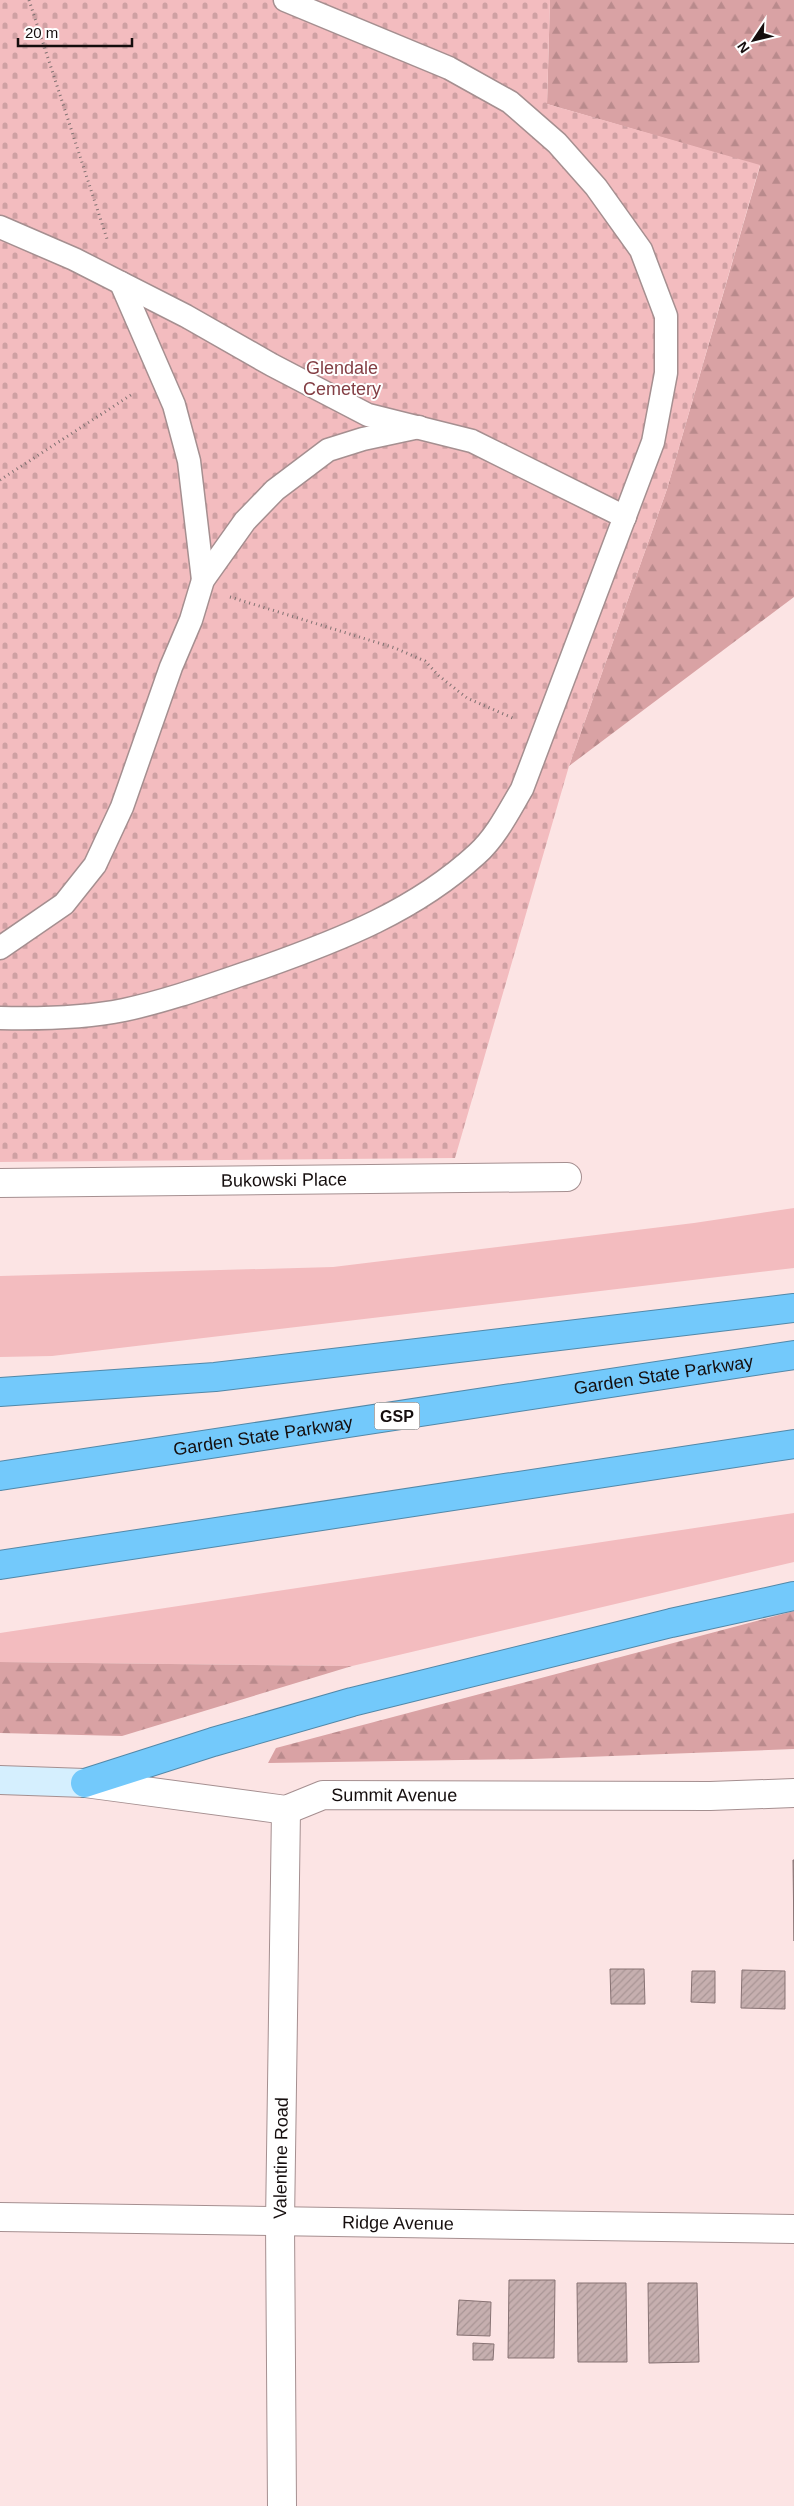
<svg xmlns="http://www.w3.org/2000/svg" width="794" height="2506" viewBox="0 0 794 2506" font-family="Helvetica,sans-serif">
<defs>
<pattern id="forest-firs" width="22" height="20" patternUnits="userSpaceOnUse" patternTransform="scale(1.25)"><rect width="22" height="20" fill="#d9a2a4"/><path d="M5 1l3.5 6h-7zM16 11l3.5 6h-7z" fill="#b98a8c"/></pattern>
<pattern id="cemetery-stones" width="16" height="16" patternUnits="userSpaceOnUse" patternTransform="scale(1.25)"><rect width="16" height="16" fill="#f3bcbf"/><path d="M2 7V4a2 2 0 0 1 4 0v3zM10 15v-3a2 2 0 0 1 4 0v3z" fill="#cfa0a3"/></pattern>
<pattern id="building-hatch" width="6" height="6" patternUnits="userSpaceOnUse" patternTransform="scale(1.25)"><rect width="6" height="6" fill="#c6afaf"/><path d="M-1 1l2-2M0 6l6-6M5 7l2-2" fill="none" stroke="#a99595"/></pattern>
</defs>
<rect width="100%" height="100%" fill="#fce4e4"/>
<g fill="#f3bcbf">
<polygon points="794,1208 794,1268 52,1356 0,1357 0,1276 333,1267 694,1223"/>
<polygon points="794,1513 794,1562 352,1666 0,1662 0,1633"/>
</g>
<g fill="url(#forest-firs)">
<polygon points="550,0 794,0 794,597 569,766 667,489 760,166 547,104"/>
<polygon points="794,1611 794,1749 533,1759 268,1763 276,1748"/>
<polygon points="0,1662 352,1666 122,1736 0,1733"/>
</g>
<polygon fill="url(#cemetery-stones)" points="0,0 550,0 547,104 760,165 667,489 569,766 455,1158 0,1162"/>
<g fill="url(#building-hatch)" stroke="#877273">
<polygon points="793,1860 794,1860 794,1941"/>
<polygon points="610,1969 644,1969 645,2004 611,2004"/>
<polygon points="742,1970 785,1971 785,2009 741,2008"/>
<polygon points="692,1971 715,1971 715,2003 691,2002"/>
<polygon points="509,2280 555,2280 554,2358 508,2358"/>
<polygon points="577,2283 626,2283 627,2362 578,2362"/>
<polygon points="648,2283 697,2283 699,2362 649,2363"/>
<polygon points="459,2300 491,2302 490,2336 457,2335"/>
<polygon points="473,2343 494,2344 493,2360 473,2360"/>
</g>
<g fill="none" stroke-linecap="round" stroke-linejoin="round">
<defs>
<g id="lane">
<polyline points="0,227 74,259 186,316 272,365 368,415 472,441 625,517"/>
<polyline points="121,283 174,405 189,461 203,580"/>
<polyline points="0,948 64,904 95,865 122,807 171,667 191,620 203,580 245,521 275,490 328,450 363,439 419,427"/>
<path d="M0 1018C41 1019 84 1018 124 1010 171 1000 216 983 261 968 340 940 415 911 477 854 496 837 509 811 522 789L653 442 666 373V316L641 250 596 187 557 143 510 102 449 68 285 0"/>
</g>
<g id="street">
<path id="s1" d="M0 1183 567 1177"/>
<path id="s2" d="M85 1783 286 1810 323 1795 710 1796 794 1793"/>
<path id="s3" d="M0 2217 794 2229"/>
<path id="s4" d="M282 2506 280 2223 286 1810"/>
</g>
<polyline id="secondary" points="0,1780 85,1783"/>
<g id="highway">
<polyline points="0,1392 215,1377 794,1308"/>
<path id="s5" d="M0 1476 794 1355"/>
<polyline points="0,1565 794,1444"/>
<polyline points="85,1783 213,1742 352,1702 671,1623 794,1596"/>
</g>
</defs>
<use href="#lane" stroke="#a58f90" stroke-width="25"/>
<use href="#street" stroke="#a58f90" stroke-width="30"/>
<use href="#secondary" stroke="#a58f90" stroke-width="30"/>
<use href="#highway" stroke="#5288a8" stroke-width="30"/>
<g stroke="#807171" stroke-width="3" stroke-dasharray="1 4" stroke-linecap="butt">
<polyline points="29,0 107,239"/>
<polyline points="0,480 134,393"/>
<polyline points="230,597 395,648 425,661 439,676 467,698 515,719"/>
</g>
<use href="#lane" stroke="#fff" stroke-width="22"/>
<use href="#street" stroke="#fff" stroke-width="28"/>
<use href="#secondary" stroke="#d5effe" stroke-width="28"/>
<use href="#highway" stroke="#73c9fb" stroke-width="28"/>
</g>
<g text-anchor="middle" stroke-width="4" stroke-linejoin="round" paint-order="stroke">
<rect fill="#fff" stroke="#5b5656" stroke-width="1" x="374.5" y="1402.5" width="45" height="27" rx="4"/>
<g font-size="16" font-weight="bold" fill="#150e0e">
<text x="397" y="1422">GSP</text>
</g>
<g font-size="18" fill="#833e44" stroke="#fff">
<text x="342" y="374">Glendale<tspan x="342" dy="21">Cemetery</tspan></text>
</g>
<g font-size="18" fill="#150e0e" stroke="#fff">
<text dy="6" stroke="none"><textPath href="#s1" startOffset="284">Bukowski Place</textPath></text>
<text dy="6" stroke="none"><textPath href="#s5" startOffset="671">Garden State Parkway</textPath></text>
<text dy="6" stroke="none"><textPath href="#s5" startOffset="266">Garden State Parkway</textPath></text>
<text dy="6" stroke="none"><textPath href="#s2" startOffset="314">Summit Avenue</textPath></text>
<text dy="6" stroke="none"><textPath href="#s4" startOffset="348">Valentine Road</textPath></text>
<text dy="6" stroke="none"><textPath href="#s3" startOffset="398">Ridge Avenue</textPath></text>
</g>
</g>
<g transform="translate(754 40) rotate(235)" stroke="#ffffff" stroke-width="4" paint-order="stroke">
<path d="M0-4L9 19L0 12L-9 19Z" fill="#150e0e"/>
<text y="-8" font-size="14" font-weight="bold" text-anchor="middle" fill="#150e0e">N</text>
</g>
<path d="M18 38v8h114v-8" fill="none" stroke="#150e0e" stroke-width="2.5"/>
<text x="25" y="38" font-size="15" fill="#150e0e" stroke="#ffffff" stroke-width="4" paint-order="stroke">20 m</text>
</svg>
